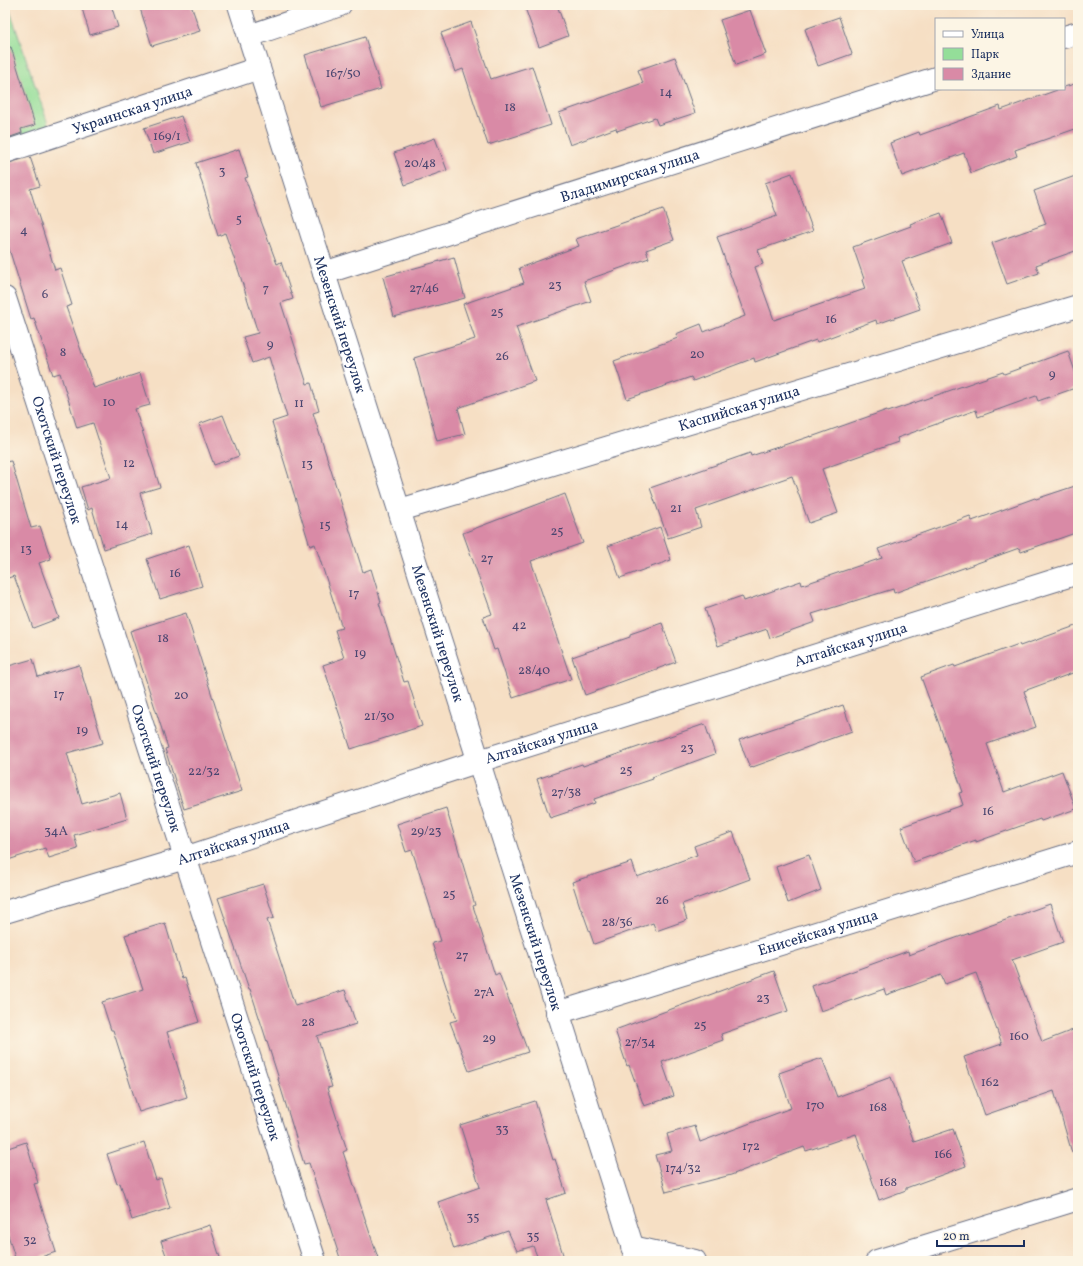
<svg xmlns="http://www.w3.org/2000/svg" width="1083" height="1266" viewBox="0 0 1083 1266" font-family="Vollkorn,serif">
<rect width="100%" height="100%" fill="#fcf5e5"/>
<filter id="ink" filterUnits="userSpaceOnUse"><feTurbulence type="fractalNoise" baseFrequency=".025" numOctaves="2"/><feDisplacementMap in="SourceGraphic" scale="8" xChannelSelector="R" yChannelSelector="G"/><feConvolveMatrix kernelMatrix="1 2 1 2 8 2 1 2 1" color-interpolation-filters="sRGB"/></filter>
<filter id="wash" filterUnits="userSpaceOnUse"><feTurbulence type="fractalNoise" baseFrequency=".012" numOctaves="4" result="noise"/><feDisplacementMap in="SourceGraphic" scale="16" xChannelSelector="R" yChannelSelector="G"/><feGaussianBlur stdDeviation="0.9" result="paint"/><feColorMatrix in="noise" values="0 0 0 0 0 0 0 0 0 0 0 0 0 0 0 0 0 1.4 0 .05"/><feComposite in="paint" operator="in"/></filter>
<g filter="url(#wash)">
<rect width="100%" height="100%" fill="#f6dfc4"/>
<polygon fill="#94de99" stroke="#58867c" points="5,5 8,5 52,136 5,150"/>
<g id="blocks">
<g fill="#d98aa6">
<polygon points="81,5 111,5 118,27 90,35"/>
<polygon points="139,5 191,5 200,31 152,46"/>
<polygon points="524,5 557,5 568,36 539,47"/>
<polygon points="750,10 766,54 736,65 720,20"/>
<polygon points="839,17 852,54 818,66 805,29"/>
<polygon points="471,22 491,79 532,66 551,125 488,145 463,69 455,72 441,33"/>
<polygon points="365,37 381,89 321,107 305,55"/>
<polygon points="11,47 35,125 21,129 22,133 5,139 5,48"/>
<polygon points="675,57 695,113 658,125 655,118 617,131 616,128 570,145 559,113 643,83 638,70"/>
<polygon points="1078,83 1078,128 1015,150 1017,156 971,173 964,153 902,176 890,143 919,132 920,135 1000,106 1001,110 1060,89 1064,89 1064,87"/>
<polygon points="181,116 190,142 153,154 144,128"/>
<polygon points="435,138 447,170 405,185 394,153"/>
<polygon points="239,149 248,177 245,178 277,264 281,262 293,299 281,303 307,384 311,383 319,411 313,413 363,572 371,569 381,602 379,603 404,682 408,681 422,726 351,749 323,665 344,658 335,630 342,628 315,544 310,546 272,422 287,417 269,357 252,363 243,337 258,333 239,272 225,233 218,236 196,163"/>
<polygon points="30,157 40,186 30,189 55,270 60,268 72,305 66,307 94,388 140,373 150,405 135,409 160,487 140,493 152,534 104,549 92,508 88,510 81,487 111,478 93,423 77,428 60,373 53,375 34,318 31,319 5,236 5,164"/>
<polygon points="792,173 813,231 758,250 763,264 755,267 774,320 865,289 862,280 864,279 853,247 911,226 910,224 941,213 952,243 902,261 920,309 877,324 876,320 817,342 816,340 755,362 754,358 693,381 691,377 627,399 614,361 678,338 676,334 701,324 704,332 745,316 717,237 777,216 765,183"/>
<polygon points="1078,175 1078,250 1036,265 1039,273 1007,284 992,243 1046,224 1034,191"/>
<polygon points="663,209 674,240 646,250 649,258 584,281 591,301 516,327 535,381 458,408 465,434 437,441 414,358 475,339 463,304 524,283 519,268 579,246 576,239"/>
<polygon points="454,257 465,298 394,317 383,277"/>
<polygon points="1068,351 1078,380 1078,387 1038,401 1036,396 978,417 976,410 897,438 898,442 822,469 838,513 809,523 792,476 696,510 701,527 668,538 650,488 750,453 751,456 811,436 811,437 887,410 888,412 1003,372 1004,374"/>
<polygon points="223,415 239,456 214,465 199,424"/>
<polygon points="11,461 31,528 40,526 51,559 39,563 59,618 33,628 14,576 5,579 5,462"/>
<polygon points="1078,485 1078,532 1021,552 1019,548 894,593 893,589 812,614 815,622 770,638 767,629 718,646 705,609 742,596 744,601 801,581 802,585 882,558 878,549 970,516 972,521 1035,498 1036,499"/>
<polygon points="565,494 583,543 531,561 571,679 513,698 497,649 494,650 483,617 492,614 463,533"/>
<polygon points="660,527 671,560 620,578 608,546"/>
<polygon points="189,545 202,586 160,599 147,559"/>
<polygon points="186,613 242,791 184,809 165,749 168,748 130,631"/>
<polygon points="662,623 676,662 585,695 572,657 630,637 630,634"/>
<polygon points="1078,625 1078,671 1024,691 1036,727 987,744 1004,792 1062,771 1076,809 1041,821 1040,819 976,842 976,840 914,862 901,827 963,805 959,793 963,792 933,707 932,707 921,677 954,665 955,667 1019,644 1020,646"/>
<polygon points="33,659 38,677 79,665 103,743 67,753 82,804 120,793 127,819 74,835 78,849 49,858 45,848 5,861 5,667"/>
<polygon points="843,705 852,731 750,768 739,740"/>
<polygon points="705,724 715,754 652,777 653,779 594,799 595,803 550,818 537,779 582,764 583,766"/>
<polygon points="446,808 475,905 473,906 495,975 499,973 528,1052 469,1071 450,1022 457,1020 432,943 441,941 412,850 406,852 397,824"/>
<polygon points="733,832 750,879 682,904 687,920 656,931 653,923 594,944 582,910 581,910 572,882 632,862 637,877 697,855 694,846"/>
<polygon points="809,855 821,890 788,903 776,867"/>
<polygon points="263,884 274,918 267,920 295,1006 345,990 356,1024 317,1036 332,1087 327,1088 347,1150 343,1152 379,1261 341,1261 309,1163 304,1164 278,1079 279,1079 250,989 249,989 218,898"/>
<polygon points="1050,904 1063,942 1012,960 1042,1042 1078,1028 1078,1152 1072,1153 1054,1091 985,1115 964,1057 1002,1044 976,973 945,984 941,975 886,995 884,989 821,1011 812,986 908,951 909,955"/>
<polygon points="165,923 182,979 185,978 199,1022 167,1032 187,1097 139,1112 113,1030 111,1030 102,1002 143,989 125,935"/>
<polygon points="774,971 788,1011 721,1034 723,1040 662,1062 674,1096 644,1106 629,1065 627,1066 615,1030"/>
<polygon points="822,1058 837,1097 891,1077 914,1142 953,1129 966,1166 906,1188 906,1190 879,1200 856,1134 806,1151 804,1147 731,1175 666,1192 655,1155 672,1151 667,1134 695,1126 700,1142 791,1108 779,1073"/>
<polygon points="535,1101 553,1160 555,1159 566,1193 546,1200 565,1261 539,1261 533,1246 517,1251 508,1231 454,1249 438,1202 480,1187 460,1125"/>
<polygon points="26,1142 38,1183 34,1184 56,1252 29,1261 16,1261 5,1225 5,1149"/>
<polygon points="144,1142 156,1180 161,1178 170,1208 132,1220 120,1183 117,1184 107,1154"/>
<polygon points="210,1225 221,1261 168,1261 161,1241"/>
</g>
</g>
</g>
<g filter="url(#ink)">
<use href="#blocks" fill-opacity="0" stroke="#686d82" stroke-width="1"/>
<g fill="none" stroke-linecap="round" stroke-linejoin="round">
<defs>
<g id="minor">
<path id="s1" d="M239 5 637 1261"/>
<polyline points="249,36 340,5"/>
<polyline points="1064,37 1078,33"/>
<path id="s2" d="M5 152 259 68"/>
<path id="s3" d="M324 273 936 78"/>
<path id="s4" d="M5 298 315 1261"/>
<path id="s5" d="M400 510 1078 306"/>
<path id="s6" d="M5 912 185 858 479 761 1078 573"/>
<path id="s7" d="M557 1013 1078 852"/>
<polyline points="632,1247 695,1261"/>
</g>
<polyline id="major" points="877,1261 1078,1199"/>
</defs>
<use href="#minor" stroke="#686d82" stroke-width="24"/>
<use href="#major" stroke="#686d82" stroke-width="24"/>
<use href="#minor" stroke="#fff" stroke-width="22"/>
<use href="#major" stroke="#fff" stroke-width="22"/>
</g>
</g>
<g text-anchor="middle" stroke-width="3.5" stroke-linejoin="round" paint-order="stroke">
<g font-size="13" fill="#4a4670">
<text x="343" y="77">167/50</text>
<text x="666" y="96">14</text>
<text x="510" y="111">18</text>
<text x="167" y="140">169/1</text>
<text x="420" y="167">20/48</text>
<text x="222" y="175">3</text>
<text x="239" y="223">5</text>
<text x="24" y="234">4</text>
<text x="555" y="289">23</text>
<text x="266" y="292">7</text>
<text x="424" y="292">27/46</text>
<text x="45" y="298">6</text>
<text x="497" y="316">25</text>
<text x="831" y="323">16</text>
<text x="270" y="348">9</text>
<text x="63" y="356">8</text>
<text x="697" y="358">20</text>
<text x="502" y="360">26</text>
<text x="1052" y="378">9</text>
<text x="109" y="406">10</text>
<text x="299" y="407">11</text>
<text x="129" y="467">12</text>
<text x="307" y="468">13</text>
<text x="676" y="512">21</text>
<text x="122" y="528">14</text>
<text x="325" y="529">15</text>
<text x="557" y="535">25</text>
<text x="26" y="553">13</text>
<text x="487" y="562">27</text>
<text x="175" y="577">16</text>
<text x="354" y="597">17</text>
<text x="519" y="629">42</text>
<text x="163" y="642">18</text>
<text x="360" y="657">19</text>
<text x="534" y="674">28/40</text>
<text x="59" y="698">17</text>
<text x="181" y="699">20</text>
<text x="379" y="720">21/30</text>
<text x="82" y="734">19</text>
<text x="687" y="752">23</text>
<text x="626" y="774">25</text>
<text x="204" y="775">22/32</text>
<text x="566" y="796">27/38</text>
<text x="988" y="815">16</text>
<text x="56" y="835">34А</text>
<text x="426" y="835">29/23</text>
<text x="449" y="898">25</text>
<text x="662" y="904">26</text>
<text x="617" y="926">28/36</text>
<text x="462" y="959">27</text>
<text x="484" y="996">27А</text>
<text x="763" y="1002">23</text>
<text x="308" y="1026">28</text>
<text x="700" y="1029">25</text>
<text x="1019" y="1040">160</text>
<text x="489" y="1042">29</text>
<text x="640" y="1046">27/34</text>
<text x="990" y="1086">162</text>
<text x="815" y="1109">170</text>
<text x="878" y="1111">168</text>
<text x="502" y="1133">33</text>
<text x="751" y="1150">172</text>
<text x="943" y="1158">166</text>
<text x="683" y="1172">174/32</text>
<text x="888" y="1186">168</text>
<text x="473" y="1221">35</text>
<text x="533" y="1240">35</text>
<text x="30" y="1244">32</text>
</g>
<g font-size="15" fill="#1b2f5e" stroke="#fcf5e5">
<text dy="5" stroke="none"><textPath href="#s2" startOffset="134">Украинская улица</textPath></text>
<text dy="5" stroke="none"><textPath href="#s3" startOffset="321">Владимирская улица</textPath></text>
<text dy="5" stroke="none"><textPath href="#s1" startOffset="335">Мезенский переулок</textPath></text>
<text dy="5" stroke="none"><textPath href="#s5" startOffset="354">Каспийская улица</textPath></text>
<text dy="5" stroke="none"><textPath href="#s4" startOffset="170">Охотский переулок</textPath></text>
<text dy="5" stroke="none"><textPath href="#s1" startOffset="659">Мезенский переулок</textPath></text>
<text dy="5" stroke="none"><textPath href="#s6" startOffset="887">Алтайская улица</textPath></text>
<text dy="5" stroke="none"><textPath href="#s6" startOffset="563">Алтайская улица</textPath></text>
<text dy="5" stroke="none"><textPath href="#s4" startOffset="494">Охотский переулок</textPath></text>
<text dy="5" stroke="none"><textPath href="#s6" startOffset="239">Алтайская улица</textPath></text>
<text dy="5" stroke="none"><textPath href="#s7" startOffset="273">Енисейская улица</textPath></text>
<text dy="5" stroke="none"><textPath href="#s1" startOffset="983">Мезенский переулок</textPath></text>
<text dy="5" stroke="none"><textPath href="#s4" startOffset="818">Охотский переулок</textPath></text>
</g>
</g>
<rect width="1083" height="1266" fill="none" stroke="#fcf5e5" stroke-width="20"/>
<rect x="935" y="18" width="130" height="72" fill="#fcf5e5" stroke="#a2a6af"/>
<rect x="943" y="31" width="20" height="6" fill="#ffffff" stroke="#a2a6af"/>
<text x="971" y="38" font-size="12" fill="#1b2f5e">Улица</text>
<rect x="943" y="48" width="20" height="12" fill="#94de99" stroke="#a2a6af"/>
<text x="971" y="58" font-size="12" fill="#1b2f5e">Парк</text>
<rect x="943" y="68" width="20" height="12" fill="#d98aa6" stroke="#a2a6af"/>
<text x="971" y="78" font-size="12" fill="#1b2f5e">Здание</text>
<path d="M937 1240v6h87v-6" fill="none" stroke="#1b2f5e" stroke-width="2"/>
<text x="943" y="1240" font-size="12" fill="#1b2f5e" stroke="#fcf5e5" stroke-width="3" paint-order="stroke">20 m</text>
</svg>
